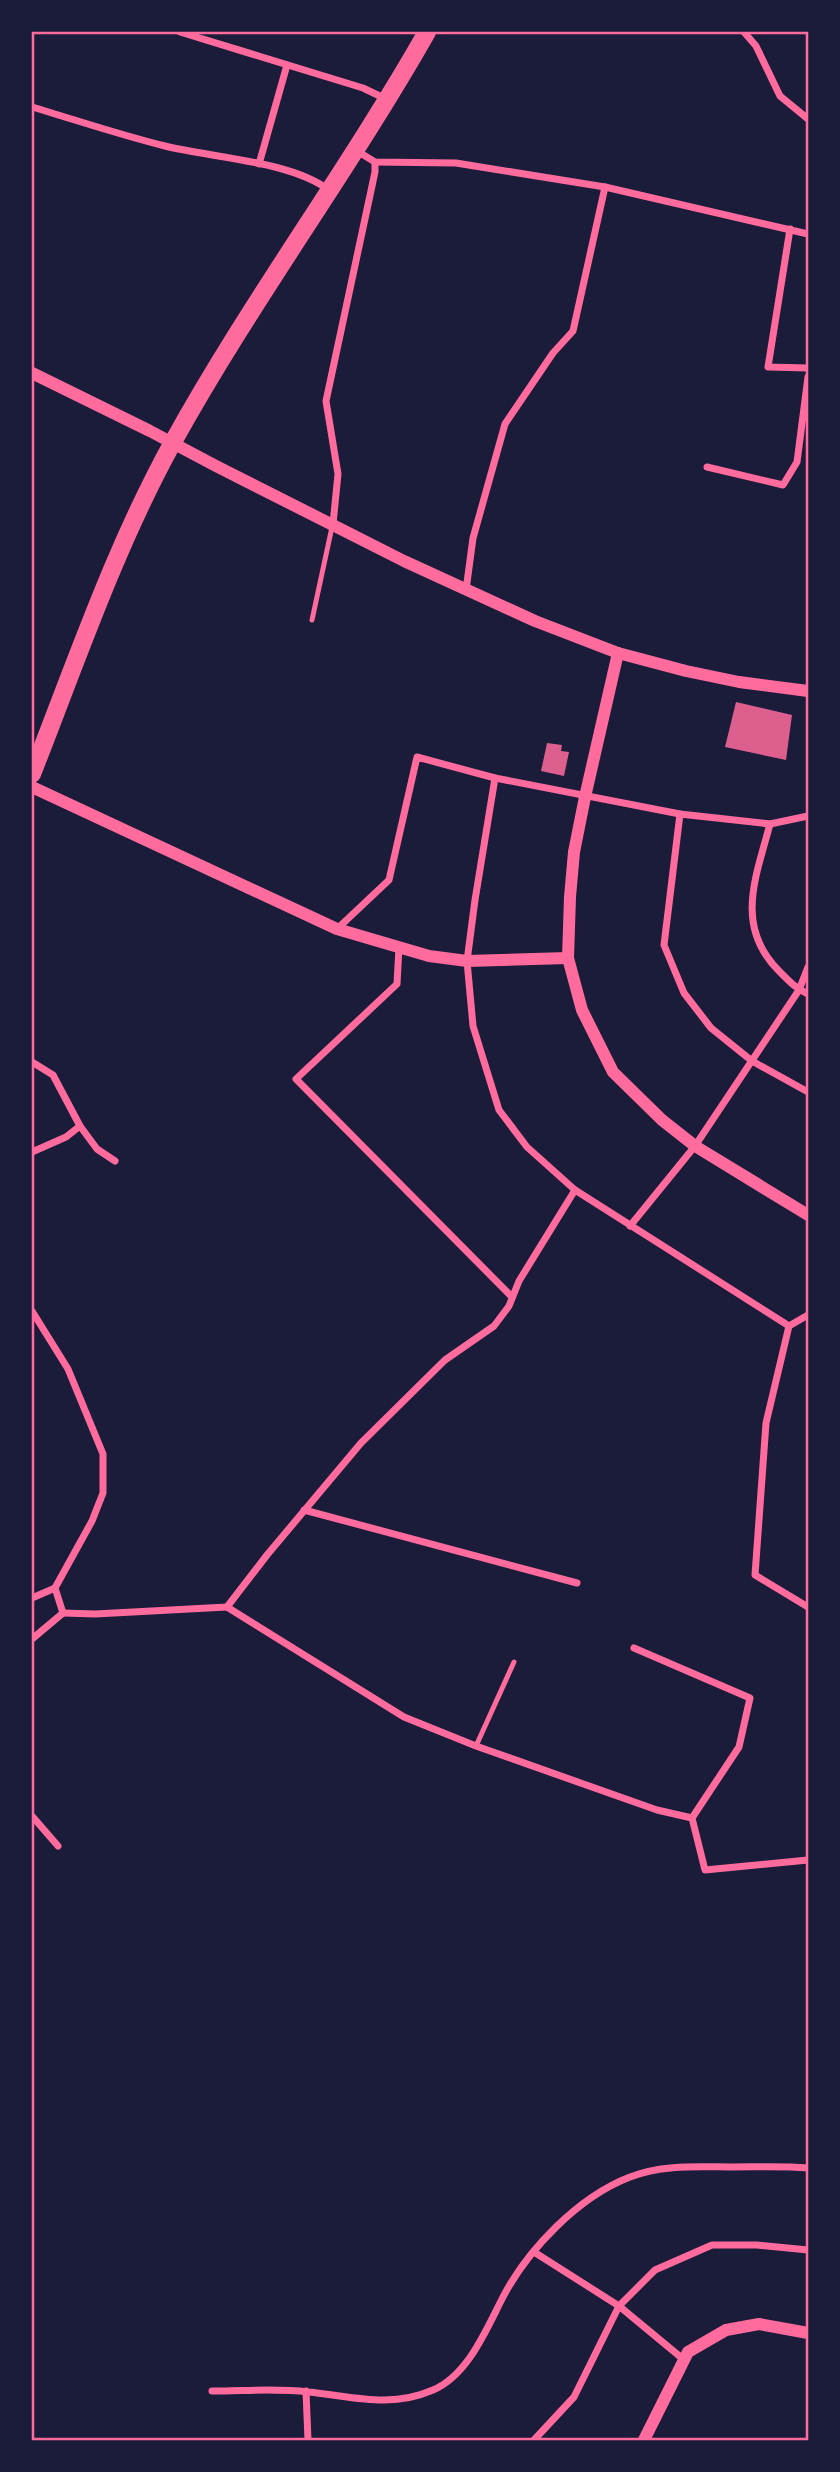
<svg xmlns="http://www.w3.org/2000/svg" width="840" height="2472" viewBox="0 0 840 2472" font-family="'Libre Baskerville',serif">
<rect width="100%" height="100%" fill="#1b1b3a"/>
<g fill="#dd5f8e">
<polygon points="736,702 792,715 786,760 725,747"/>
<polygon points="547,743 562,745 561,751 569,752 564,776 541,771"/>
</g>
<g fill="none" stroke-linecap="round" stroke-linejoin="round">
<g stroke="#ff6b9d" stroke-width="5">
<polyline points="312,620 332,527"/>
<polyline points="476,1746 514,1662"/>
</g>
<g stroke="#ff6b9d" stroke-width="7">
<polyline points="180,32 363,88 386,99"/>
<polyline points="744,32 756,46 780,96 808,119"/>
<path d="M32 107C76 120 120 135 165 146 214 158 290 161 329 190"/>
<polyline points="357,151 375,162 456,163 605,187 808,234"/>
<polyline points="259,164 287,65"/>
<polyline points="790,229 768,367 808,368"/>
<polyline points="707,467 783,485 797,462 808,377"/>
<polyline points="333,524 338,474 326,401 375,172 375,162"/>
<polyline points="466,590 473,538 505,424 553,353 573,331 605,187"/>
<polyline points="495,778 475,900 467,961 473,1026 499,1110 527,1147 575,1190 789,1326"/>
<polyline points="680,814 664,945 684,993 711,1028 752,1061 808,1092"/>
<path d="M770 824C756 877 734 926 779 971 788 980 796 989 808 994"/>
<polyline points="337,929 389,880 417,757 495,778 680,814 770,824 808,816"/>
<polyline points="399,947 397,984 296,1079 512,1297"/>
<polyline points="32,1062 53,1075 80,1126 97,1149 115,1161"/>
<polyline points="32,1152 66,1137 80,1126"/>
<polyline points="630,1226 695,1146 799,990 808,967"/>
<polyline points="32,1311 68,1369 103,1454 103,1493 92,1521 55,1588 32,1598"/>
<polyline points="808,1315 789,1326 766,1423 755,1575 808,1607"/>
<polyline points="304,1510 577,1583"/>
<polyline points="227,1607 404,1717 476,1746 657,1810 692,1818 705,1870 808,1860"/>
<polyline points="63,1613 95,1614 227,1607 267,1555 361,1443 445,1360 494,1326 509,1306 519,1281 575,1190"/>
<polyline points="32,1639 63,1613 55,1588"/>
<polyline points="634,1648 750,1698 739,1747 692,1818"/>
<polyline points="32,1816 58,1846"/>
<polyline points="534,2252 619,2306 683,2359"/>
<path d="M212 2391C244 2391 277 2388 308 2392 352 2396 389 2409 433 2390 468 2375 486 2330 502 2299 527 2250 578 2197 630 2177 663 2164 699 2167 734 2167 759 2167 784 2166 808 2168"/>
<polyline points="306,2391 308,2440"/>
<polyline points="534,2440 574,2397 619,2306 655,2270 712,2245 757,2245 808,2250"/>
</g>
<g stroke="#ff6b9d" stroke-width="12">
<polyline points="32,373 150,431 216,466 404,561 535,621 618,653 686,671 739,682 808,691"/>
<polyline points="618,653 585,797 574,852 570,897 568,958 582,1010 613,1072 662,1120 695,1146 808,1215"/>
<polyline points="32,787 337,929 429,956 467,961 568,958"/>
<polyline points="644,2440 688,2352 726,2330 759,2324 808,2333"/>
</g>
<path stroke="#ff6b9d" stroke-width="18" d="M32 774C76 662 115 547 173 442 251 301 348 171 427 32"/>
</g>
<rect width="840" height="2472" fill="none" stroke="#1b1b3a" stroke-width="66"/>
<rect x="33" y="33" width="774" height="2406" fill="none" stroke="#ff6b9d" stroke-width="2.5"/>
</svg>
